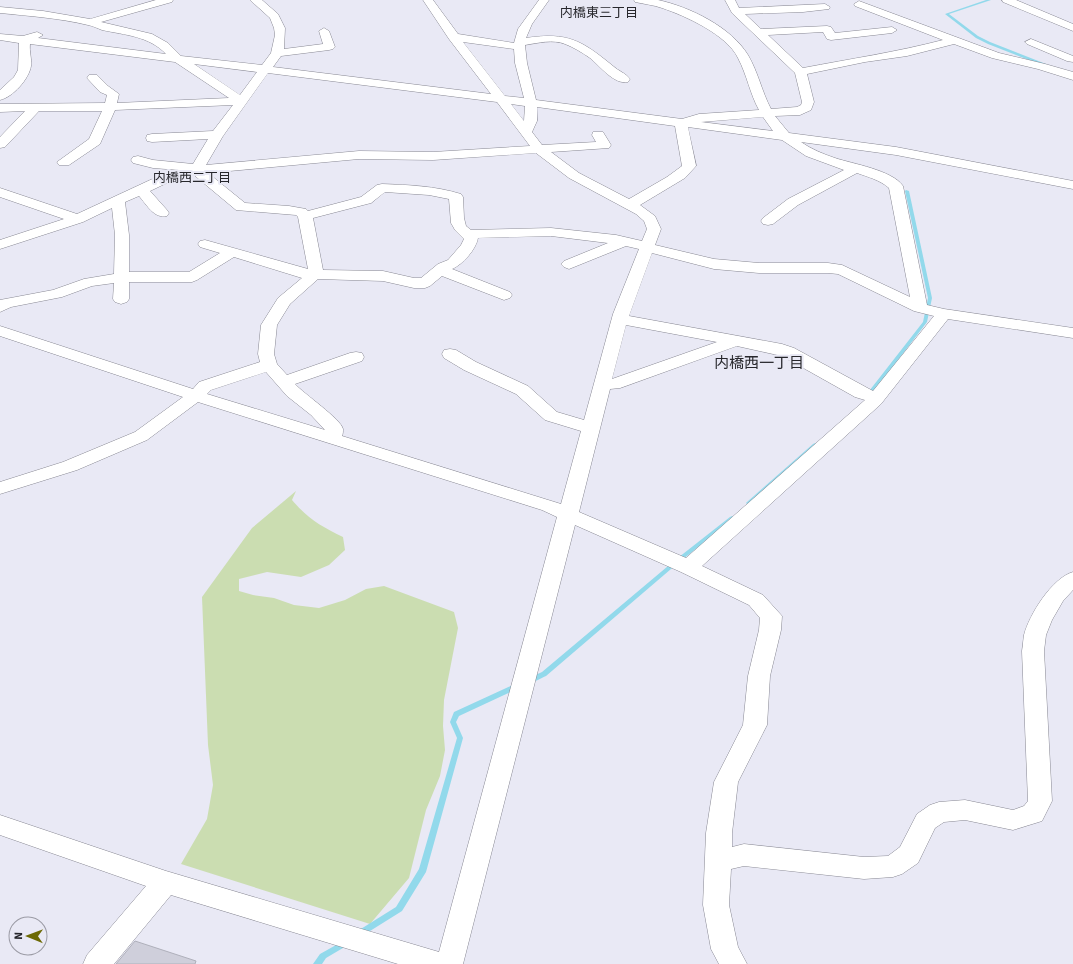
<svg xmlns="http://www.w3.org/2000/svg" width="1073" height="964" viewBox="0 0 1073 964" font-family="Signika,'Noto Sans JP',sans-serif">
<rect width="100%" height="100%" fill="#e9e9f5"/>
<path fill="#cbddb1" d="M296 491 292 500C309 520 321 526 343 537L345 550 329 565 301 577 267 572 239 579V591L253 595 274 598 294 605 319 608 345 600 366 589 384 586 454 612 458 628 444 700 443 726 445 750 440 776 426 810 409 878 370 924 181 864 207 819 213 785 208 745 202 597 252 528Z"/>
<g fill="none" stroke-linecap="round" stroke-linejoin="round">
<g fill="#92d9eb" fill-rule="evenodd">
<polygon points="986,0 991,0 949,14 978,36 990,42 1046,64 1046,66 1044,66 988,44 976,38 945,14"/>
<polygon points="906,190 909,191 932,298 927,322 870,397 868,398 865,396 866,395 923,322 928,298 905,191"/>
<polygon points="815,443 818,445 817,446 751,504 747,504 746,503 747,502 813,444"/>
<path d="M732 516 735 518 734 519 678 563 546 676C541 678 534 683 529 682L528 680 529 678 542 672 674 561 730 517Z"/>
<polygon points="515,684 519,684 520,686 519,688 459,716 456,722 463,738 426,872 402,911 362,936 359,937 356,936 355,934 356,932 396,907 419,869 457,738 450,722 454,712"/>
<polygon points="345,940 348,941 349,943 348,945 326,958 322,964 313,964 320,954"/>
</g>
</g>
<polygon fill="#cfcfdb" stroke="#afb0bb" points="135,941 196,961 195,964 116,964"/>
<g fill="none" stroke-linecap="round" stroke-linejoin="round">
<defs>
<g id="minor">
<path d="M156 0H173L172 2 101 22 152 34 168 43 181 56 262 65 271 53 275 35 274 28 270 18 250 0H262L278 14 285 28 284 49 323 44 319 31 324 28 329 31 335 47 333 49 329 50 281 56 273 67 491 94 449 39 423 0H433L458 34 514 43 518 29 539 0H549L532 24 526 38C568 32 581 40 613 66 618 71 626 73 630 79L628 82C614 85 600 66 590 58 583 53 573 47 565 44 553 39 538 43 525 45L527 63 536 100 682 119 699 114 759 110C750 94 747 75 738 58 727 35 686 16 662 8 654 5 644 4 635 2L634 0C642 0 651 0 658 0 690 7 731 27 748 55 758 72 762 92 771 109L797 107 801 105 802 102 795 73 732 13 725 0H735L739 8 825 4 830 7 829 9 803 12 745 14 761 29 827 26 831 27 835 33 892 27 897 30 892 33 831 40 827 39 823 32 768 35 803 68C850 59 897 52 943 40L855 6 854 4 859 1 999 53 1045 64 1073 72V80L1038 69 992 58 954 44 907 56 865 62 807 74 814 102 811 110 800 115 775 116 789 133 896 147 1073 181V189L896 155 801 142C811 149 823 154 835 158 853 164 892 170 903 186L927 305 944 309 1073 328V338L948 319 881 404 702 566 763 595 782 616 781 630 770 676 767 725 738 782 732 833V847L744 844 864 857 888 856 900 847 917 814 930 805 939 802 965 800 1013 810 1024 806 1028 801 1022 651C1023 646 1023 640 1024 635 1029 615 1052 578 1073 572V590L1063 601 1052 620 1046 635 1044 651 1052 801 1042 821 1013 830 965 820 944 822 935 828 918 863 902 874 893 877 864 879 744 866 731 869 729 905 738 947 747 964H719L711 949 703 905 706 833 714 782 743 725 748 676 759 630 760 618 749 605 681 572 575 525 463 964H398L171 895 114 964H83L87 955 146 886 0 835V815L166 871 439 952 557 517 542 510 198 402 147 440 77 470 0 494V482L63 462 135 432 183 397 0 336V326L193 389 199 382 260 362 258 354 261 325 278 298 302 278 234 257 197 280 192 282H129V299L127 302 121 304 115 302 113 299 114 283 92 286 62 297 11 307 0 312V300L53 290 84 279 114 274 115 235 112 208 83 222 0 249V240L64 219 0 197V188L77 214 161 175 179 170 153 168 133 163 131 160 133 157 138 156 153 160 193 164 208 139 152 142 147 141 146 138 147 135 152 134 213 131 233 105 115 110 100 144 69 165H59L57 162 89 139 102 111H39L5 147 0 148V137L25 111 0 112V104L105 103 107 95 100 92 87 78 89 75H97L108 86 119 94 117 103 229 98 175 62 30 44C29 51 32 59 31 66 29 79 13 97 0 100V90L14 77 18 70 19 43 0 40V34L23 36 37 32 43 35 38 38 166 54C149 36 125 35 102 30 97 28 93 26 88 25 59 18 29 16 0 13V7L43 11 90 19ZM463 42 514 49 515 63 524 98 505 96ZM194 64 257 72 240 95ZM268 73 497 102 530 146 433 152 359 151 206 165 223 136ZM511 104 525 106 524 121ZM537 107 675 126 682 166 667 177 629 199 579 173 551 152 609 148 611 145 603 132H593L592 135 596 142 542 145 532 132 537 121ZM763 117 773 131 701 122ZM688 127 782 140 806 156 844 170 788 199 763 218 761 221 763 224 768 225 773 224 798 205 857 173C868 177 880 180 889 188L910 297 842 265 828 263H759L714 259 655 245 661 229 655 216 640 205 685 178 696 166ZM536 153 569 178 636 214 644 221 647 229 642 241 616 235 551 228 471 230 466 226 464 218 463 197 461 194C435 186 409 185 382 184L377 185 361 197 308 211 306 209 289 206 245 203 208 173 359 159 433 160ZM194 175 236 210 296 215 298 217 308 269 205 240 200 241 198 244 200 247 220 253 189 272H129V235L125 202 139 196C147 205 154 219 167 216L169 213 167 210 150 191 171 181ZM385 192 429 195 449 199 451 223 455 230 464 239 461 245 448 260 438 264 421 278H414L383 271 323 270 313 218 371 203ZM551 236 608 243 564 261 561 264 564 267 569 269 626 246 639 249 613 314 584 420 557 412 528 386 476 362 456 350 450 349 444 350 442 354 444 358 464 370 516 394 545 420 581 431 561 504 342 436C343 434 343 431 343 429 341 419 304 394 295 384L362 361 364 357 362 353 356 352 350 353 287 375 277 364 274 354 277 325 290 304 318 279 383 281 414 288H425L430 286 442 276 504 300 510 298 512 295 510 292 452 269C462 265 476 250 478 238ZM652 253 714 269 759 273H828L838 274 914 311 934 316 873 391 794 348 782 344 629 316ZM626 325 717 342 612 379ZM737 346 782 356 855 397 865 400 686 558 579 512 610 389 620 388ZM266 372 287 396 311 415 325 430 207 394 211 390Z"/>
<polygon points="1002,0 1016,0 1073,24 1073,31 1003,2"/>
<polygon points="1031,39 1073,56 1073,62 1067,61 1027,44 1025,42"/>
</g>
</defs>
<use href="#minor" stroke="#888893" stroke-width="1"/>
<use href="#minor" fill="#fff" fill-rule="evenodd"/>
</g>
<g text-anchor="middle" stroke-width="4" stroke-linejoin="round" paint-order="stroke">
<g font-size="13" fill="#27272c" stroke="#e9e9f5">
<text x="599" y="17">内橋東三丁目</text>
<text x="192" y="182">内橋西二丁目</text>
</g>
<g font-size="15" fill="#27272c" stroke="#e9e9f5">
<text x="759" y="368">内橋西一丁目</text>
</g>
</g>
<g transform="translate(28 936) rotate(271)"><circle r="19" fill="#e9e9f5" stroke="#9b9ba5"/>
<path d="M0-3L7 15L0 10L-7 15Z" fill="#6c6903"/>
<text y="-6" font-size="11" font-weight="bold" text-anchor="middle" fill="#27272c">N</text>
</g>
</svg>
